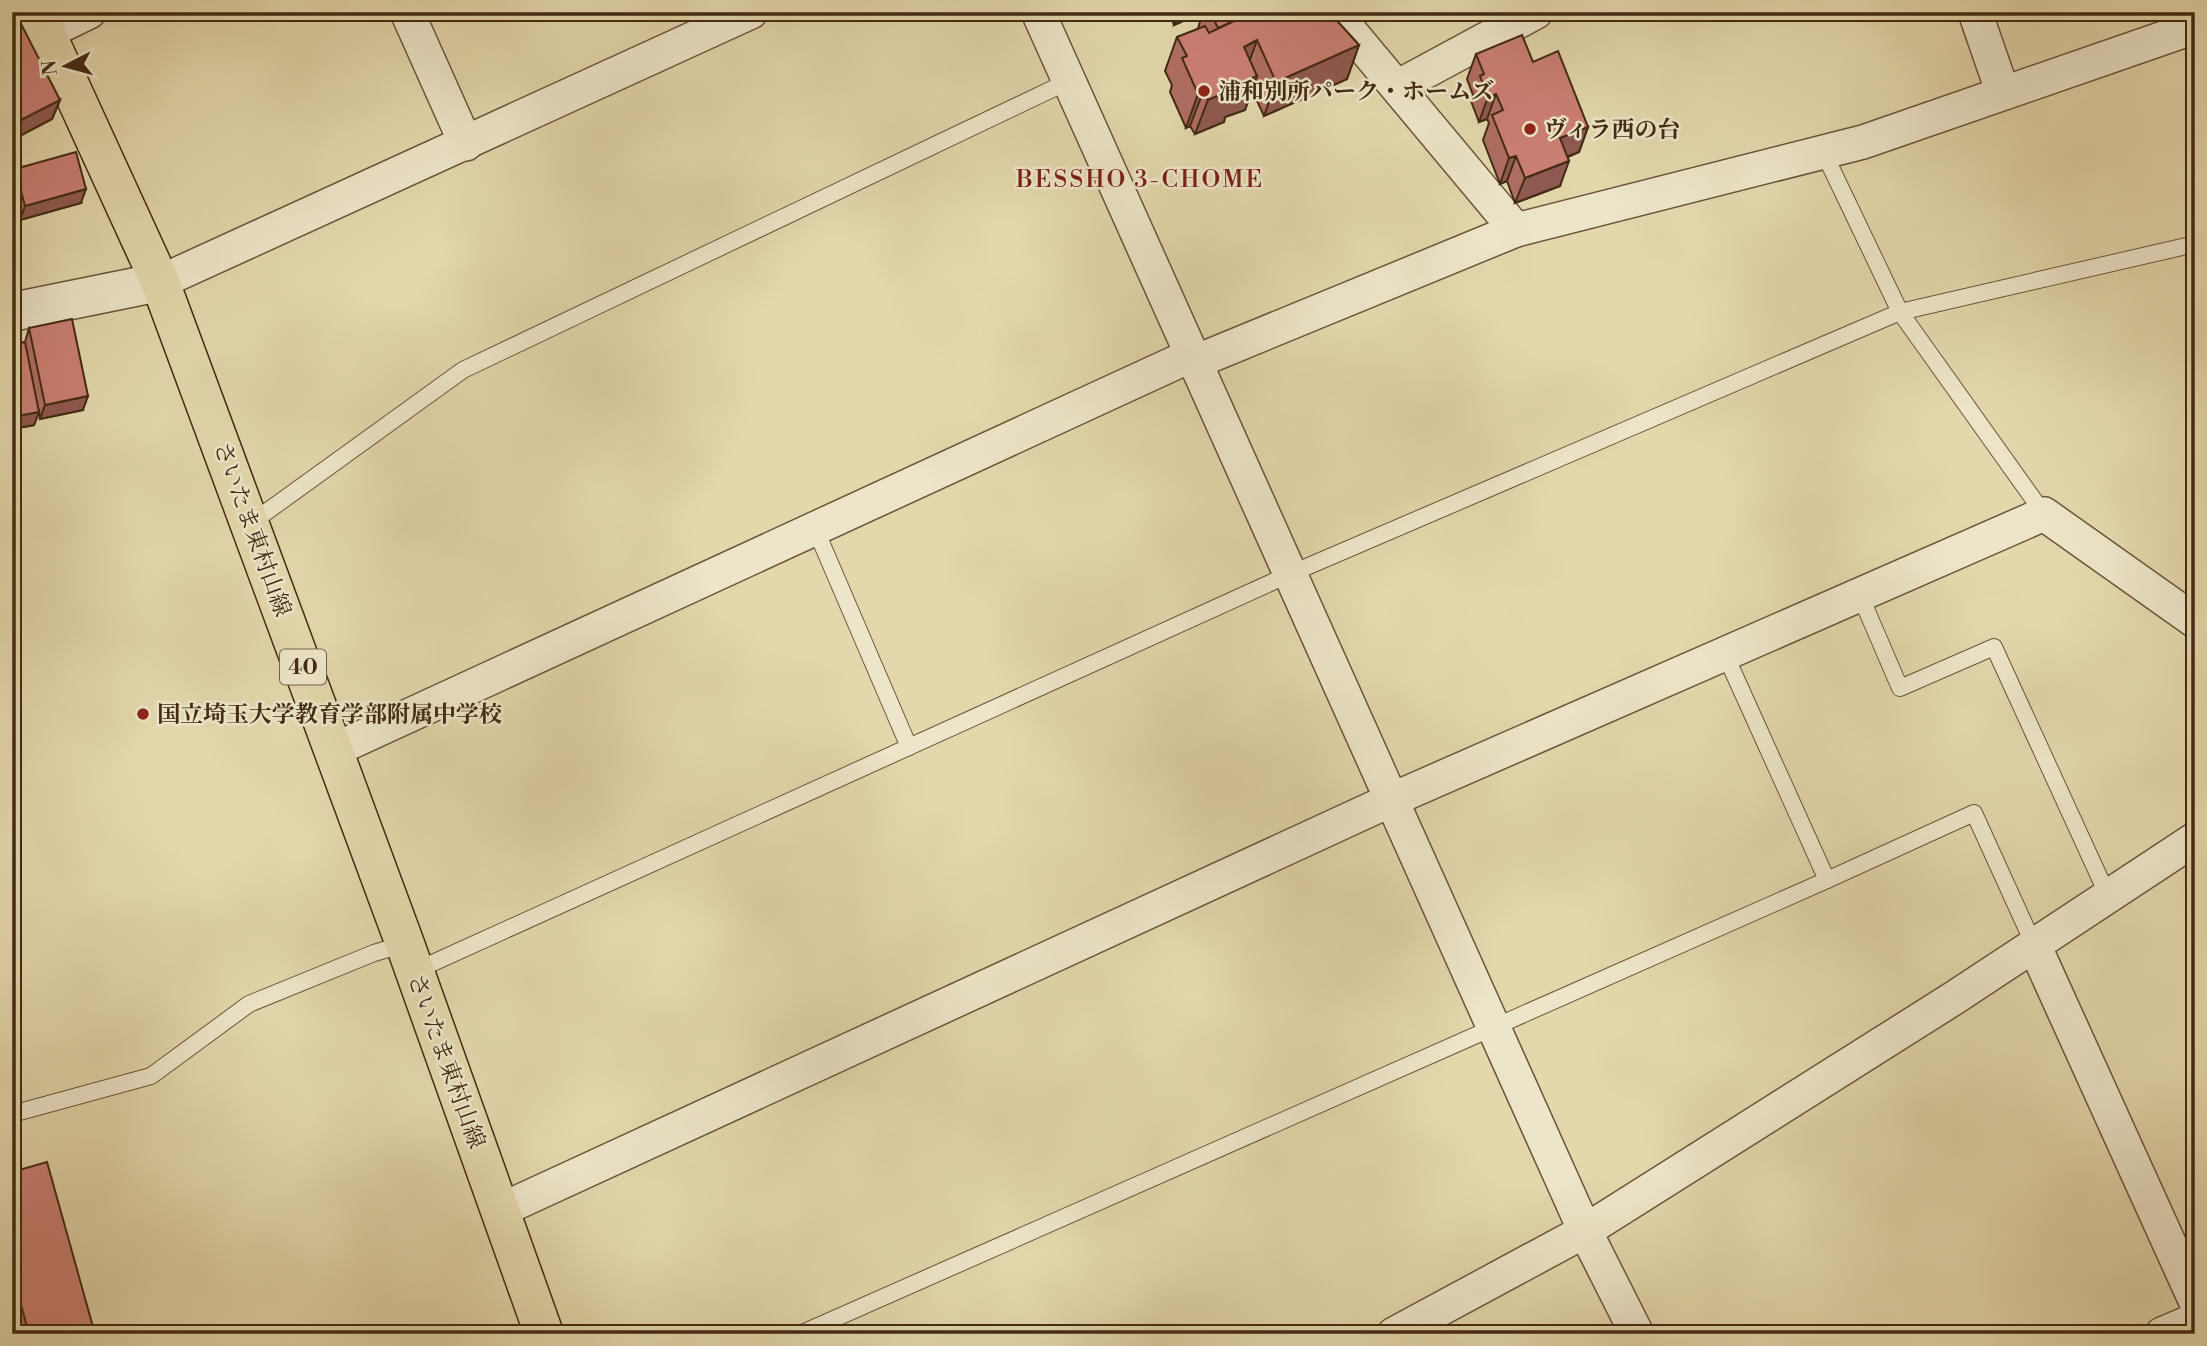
<svg xmlns="http://www.w3.org/2000/svg" width="2207" height="1346" viewBox="0 0 2207 1346" font-family="'Libre Bodoni','Noto Serif JP',serif">
<rect width="100%" height="100%" fill="#e3d7ac"/>
<filter id="stains"><feTurbulence type="fractalNoise" baseFrequency=".00286" numOctaves="4"/><feColorMatrix values="0 0 0 0 .2 0 0 0 0 .09 0 0 0 0 .02 0 0 0 .5 -.17"/></filter>
<radialGradient id="worn" r=".72"><stop offset=".6" stop-color="#630" stop-opacity="0"/><stop offset="1" stop-color="#630" stop-opacity=".3"/></radialGradient>
<g fill="none" stroke-linecap="round" stroke-linejoin="round">
<defs>
<g id="service">
<polyline points="1824,153 1900,312 2044,514"/>
<polyline points="251,523 463,370 1069,81"/>
<polyline points="815,528 909,747"/>
<polyline points="1860,595 1900,688 1994,647 2108,896"/>
<polyline points="1827,880 1974,813 2034,945"/>
<polyline points="415,971 1290,574 1900,312 2195,244"/>
<polyline points="12,1114 151,1076 249,1004 374,953 405,944"/>
<polyline points="800,1334 1827,880 1725,654"/>
</g>
<g id="minor">
<polyline points="407,12 466,144"/>
<polyline points="1038,12 1585,1231 1637,1334"/>
<polyline points="1334,12 1516,230"/>
<polyline points="1975,12 2003,93"/>
<polyline points="46,33 89,12"/>
<polyline points="1397,87 1536,12"/>
<polyline points="160,282 751,12"/>
<polyline points="1195,362 1516,230 1863,142 2195,27"/>
<polyline points="334,750 1192,355"/>
<polyline points="2034,945 2195,1300"/>
<polyline points="501,1210 1391,800 2044,514 2195,621"/>
<polyline points="1394,1334 1585,1231 1954,998 2195,839"/>
<polyline points="2162,1334 2195,1320"/>
</g>
<polyline id="tertiary" points="12,312 160,282"/>
<polyline id="primary" points="33,12 46,33 160,282 405,944 544,1334"/>
</defs>
<use href="#service" stroke="#6a553a" stroke-width="18"/>
<use href="#minor" stroke="#6a553a" stroke-width="36"/>
<use href="#tertiary" stroke="#6a553a" stroke-width="41"/>
<use href="#primary" stroke="#422a14" stroke-width="41"/>
<use href="#service" stroke="#ede5c9" stroke-width="16"/>
<use href="#minor" stroke="#ede5c9" stroke-width="33"/>
<use href="#tertiary" stroke="#ede5c9" stroke-width="38"/>
<use href="#primary" stroke="#e3d7ac" stroke-width="38"/>
</g>
<g fill="#af6d63" stroke="#422a14" stroke-width="2">
<polygon points="12,12 60,100 52,119 12,140"/>
<polygon points="1169,12 1329,12 1359,45 1347,79 1264,116 1252,90 1245,110 1225,117 1224,122 1195,134 1190,126 1186,128 1170,92 1172,85 1165,71 1177,37 1198,29 1202,13 1174,25"/>
<polygon points="1476,54 1533,62 1588,127 1579,152 1568,157 1560,186 1515,203 1507,181 1500,184 1483,140 1489,123 1487,119 1479,122 1471,101 1473,95 1467,79"/>
<polygon points="15,169 81,203 20,220 12,191 12,175"/>
<polygon points="29,328 83,410 40,419 39,412 34,425 12,429 12,345 25,342"/>
<polygon points="12,1172 95,1334 13,1334 12,1330"/>
</g>
<g fill="#8e5950" stroke="#422a14" stroke-width="2">
<polygon points="1179,12 1203,12 1174,25"/>
<polygon points="1257,40 1245,74 1244,47"/>
<polygon points="1359,45 1347,79 1264,116 1276,82"/>
<polygon points="1257,76 1245,110 1225,117 1224,122 1195,134 1208,100 1236,84"/>
<polygon points="1203,92 1190,126 1186,128 1198,94"/>
<polygon points="1496,94 1487,119 1479,122 1488,97"/>
<polygon points="60,100 52,119 12,140 19,121"/>
<polygon points="1588,127 1579,152 1551,163 1560,138"/>
<polygon points="1516,156 1507,181 1500,184 1509,158"/>
<polygon points="1569,161 1560,186 1515,203 1525,178"/>
<polygon points="86,189 81,203 20,220 25,206"/>
<polygon points="88,396 83,410 40,419 45,405"/>
<polygon points="39,412 34,425 12,429 12,417"/>
</g>
<g fill="#cb7f73" stroke="#422a14" stroke-width="2">
<polygon points="12,12 15,12 60,100 19,121 12,109"/>
<polygon points="1210,12 1249,12 1248,15 1218,28"/>
<polygon points="1253,12 1329,12 1359,45 1276,82 1257,40 1244,47 1257,76 1236,84 1236,88 1208,100 1203,92 1198,94 1182,58 1187,56 1177,37 1205,26 1209,33"/>
<polygon points="1522,35 1533,62 1558,51 1588,127 1560,138 1569,161 1525,178 1516,156 1509,158 1492,115 1503,110 1496,94 1488,97 1480,76 1484,74 1476,54"/>
<polygon points="76,152 86,189 25,206 15,169"/>
<polygon points="72,319 88,396 45,405 29,328"/>
<polygon points="25,342 39,412 12,417 12,345"/>
<polygon points="47,1162 95,1334 29,1334 12,1272 12,1172"/>
</g>
<g fill="#8f2418" stroke="#ede5c9" stroke-width="2.5">
<circle cx="1204" cy="91" r="7"/>
<circle cx="1530" cy="129" r="7"/>
<circle cx="143" cy="714" r="7"/>
</g>
<g text-anchor="middle" stroke-width="5" stroke-linejoin="round" paint-order="stroke">
<rect fill="#ede5c9" stroke="#75624a" stroke-width="2" x="280" y="649.5" width="46" height="35" rx="5"/>
<g font-size="21" font-weight="bold" fill="#422a14">
<text x="303" y="674">40</text>
</g>
<g font-size="23" font-weight="bold" fill="#422a14" stroke="#ede5c9" text-anchor="start">
<text x="1218" y="99">浦和別所パーク・ホームズ</text>
<text x="1544" y="137">ヴィラ西の台</text>
<text x="157" y="722">国立埼玉大学教育学部附属中学校</text>
</g>
<g font-size="23" fill="#422a14" stroke="#ede5c9">
<text transform="translate(253 529) rotate(70)" y="8">さいたま東村山線</text>
<text transform="translate(447 1061) rotate(70)" y="8">さいたま東村山線</text>
</g>
<g font-size="24" letter-spacing="2" fill="#7a1f14" stroke="#ede5c9">
<text x="1140" y="187">BESSHO 3-CHOME</text>
</g>
</g>
<rect width="2207" height="1346" fill="none" stroke="#e3d7ac" stroke-width="42"/>
<rect x="14" y="14" width="2179" height="1318" fill="none" stroke="#422a14" stroke-width="3.5"/>
<rect x="21" y="21" width="2165" height="1304" fill="none" stroke="#422a14" stroke-width="2"/>
<g transform="translate(66 66) rotate(264)" stroke="#ede5c9" stroke-width="5" paint-order="stroke">
<path d="M0-5L12 26L0 18L-12 26Z" fill="#422a14"/>
<text y="-10" font-size="19" font-weight="bold" text-anchor="middle" fill="#422a14">N</text>
</g>
<rect width="100%" height="100%" filter="url(#stains)"/>
<rect width="100%" height="100%" fill="url(#worn)"/>
</svg>
